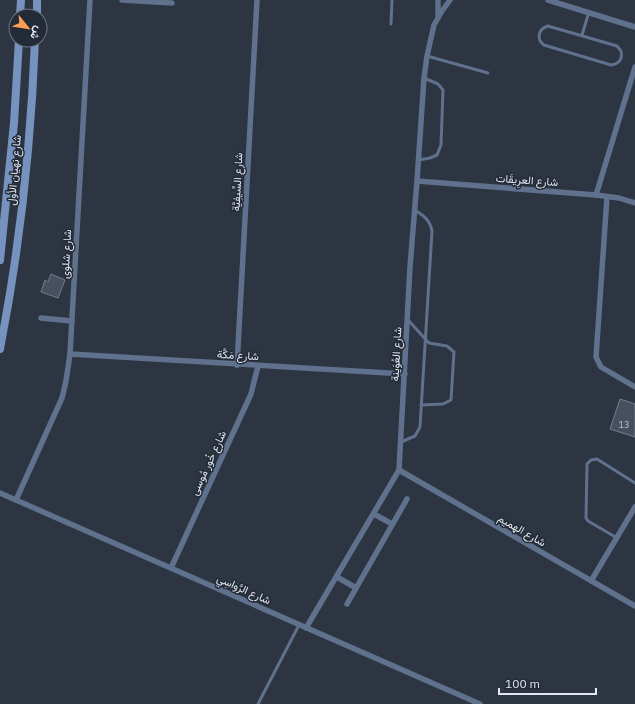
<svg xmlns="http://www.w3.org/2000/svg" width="635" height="704" viewBox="0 0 635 704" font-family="'IBM Plex Sans',Vazirmatn,sans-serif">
<rect width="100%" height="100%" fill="#2d3542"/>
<g fill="#47505e" stroke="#747d8c">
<polygon points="51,274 65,280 58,298 41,292 45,280 48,282"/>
<polygon points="620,399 635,404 635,437 610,429"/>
</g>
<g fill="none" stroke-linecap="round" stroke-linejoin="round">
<g stroke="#5f718d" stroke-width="3">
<polyline points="391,24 392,0"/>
<path d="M548 26 617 46 621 51C623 59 619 64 611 65L544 45C536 39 538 29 548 26Z"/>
<polyline points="582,35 589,12"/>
<polyline points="427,56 488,73"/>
<polyline points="418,160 430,158 437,155 441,145 443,90 438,84 424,78"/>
<polyline points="408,320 429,343 447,346 454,352 451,400 443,404 421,405"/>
<path d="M401 442 415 436 420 427 432 231C430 220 424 216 415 210"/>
<polyline points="617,538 588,521 586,518 587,464 591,460 597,459 635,483"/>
<polyline points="258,704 299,625"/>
</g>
<g stroke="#5f718d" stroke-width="5.5">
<polyline points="122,0 172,3"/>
<polyline points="548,0 635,27"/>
<polyline points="438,16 438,0"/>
<polyline points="417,181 596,195 619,198 635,203"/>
<polyline points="596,195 635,67"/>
<polyline points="607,197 596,357 601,367 635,387"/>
<polyline points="41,318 72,321"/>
<polyline points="70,354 405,374"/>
<polyline points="237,365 257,0"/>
<polyline points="399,470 635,606"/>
<polyline points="0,493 480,704"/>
<polyline points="16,500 62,398 66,381 70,354 90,0"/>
<polyline points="374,514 392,524"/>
<polyline points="171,568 251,394 258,366"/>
<polyline points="337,577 356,588"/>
<polyline points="591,581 635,507"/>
<polyline points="347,604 407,499"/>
<polyline points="306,628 399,470 410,267 417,181 424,78 427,56 434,25 442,11 450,0"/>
</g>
<g stroke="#7692bf" stroke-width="8">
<polyline points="20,16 21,0"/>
<polyline points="37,16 37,0"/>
<polyline points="0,260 14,123 19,40"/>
<path d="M0 349C20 247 31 144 35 40"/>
</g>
</g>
<g text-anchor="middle" stroke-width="3" stroke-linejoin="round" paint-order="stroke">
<g font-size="9" fill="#bbc1cc">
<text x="624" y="428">13</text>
</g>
<g font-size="11" fill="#e2e7f0" stroke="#242b38">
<text transform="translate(14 170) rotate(-85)" y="4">شارع نهيان الأول</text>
<text transform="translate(527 180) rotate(4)" y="4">شارع العرِيقَات</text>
<text transform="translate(237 182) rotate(-87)" y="4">شارع السِّيفِيَّة</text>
<text transform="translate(66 254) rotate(-87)" y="4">شارع شلوى</text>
<text transform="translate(396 354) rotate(-87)" y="4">شارع العُوَينة</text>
<text transform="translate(238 355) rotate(3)" y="4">شارع مَكَّة</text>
<text transform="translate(208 463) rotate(-65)" y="4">شارع خُور مُوسى</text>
<text transform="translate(522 530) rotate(30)" y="4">شارع الهميم</text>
<text transform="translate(244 589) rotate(24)" y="4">شارع الرَّواسِي</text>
</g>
</g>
<g transform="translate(28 28) rotate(120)"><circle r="19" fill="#242b38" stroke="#707682"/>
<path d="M0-3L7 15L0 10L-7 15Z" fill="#fc9e52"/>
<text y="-6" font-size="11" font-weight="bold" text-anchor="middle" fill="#e2e7f0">ش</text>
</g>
<path d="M499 688v6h97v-6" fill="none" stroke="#e2e7f0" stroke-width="2"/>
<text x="505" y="688" font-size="12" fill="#e2e7f0" stroke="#242b38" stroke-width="3" paint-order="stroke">100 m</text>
</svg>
